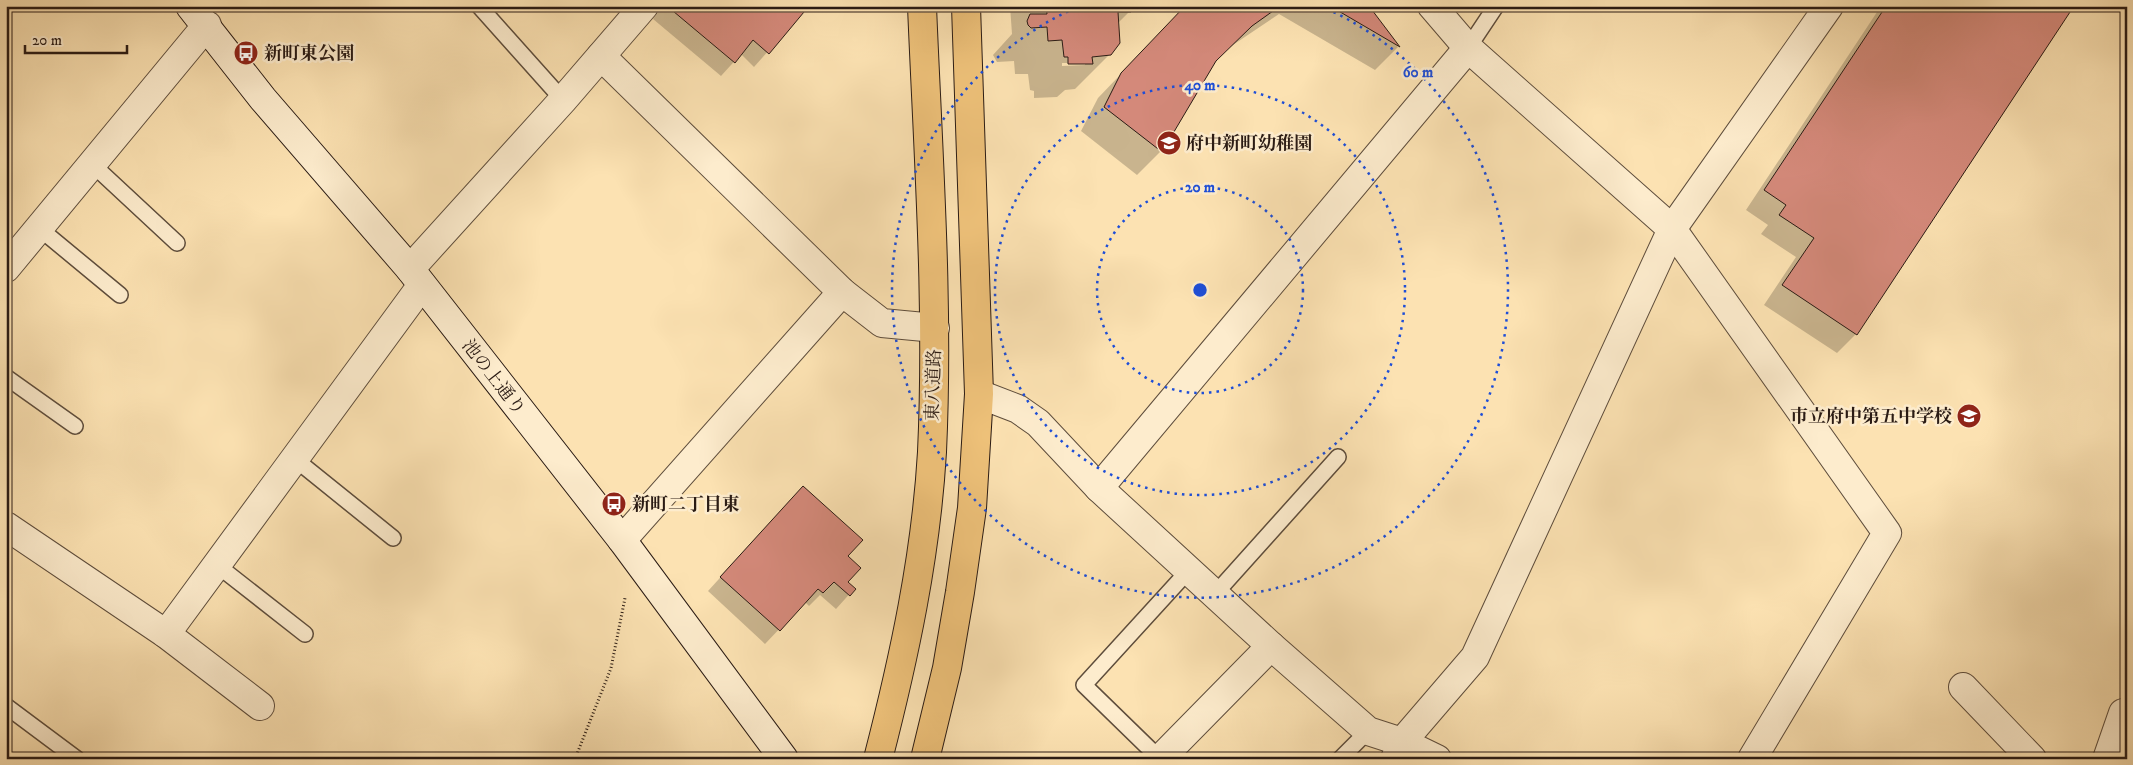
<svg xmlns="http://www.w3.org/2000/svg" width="2133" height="765" viewBox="0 0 2133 765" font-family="'IM FELL DW Pica','Noto Serif JP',serif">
<rect width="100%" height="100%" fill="#fce2b2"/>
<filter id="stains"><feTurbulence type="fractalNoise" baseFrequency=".004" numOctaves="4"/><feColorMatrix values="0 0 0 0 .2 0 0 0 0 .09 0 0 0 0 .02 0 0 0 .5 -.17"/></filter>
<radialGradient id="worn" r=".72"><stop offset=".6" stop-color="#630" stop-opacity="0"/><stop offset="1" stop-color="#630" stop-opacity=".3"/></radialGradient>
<g fill="#0003" fill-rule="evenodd">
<polygon points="663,6 808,6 754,67 741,54 721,76 653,19"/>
<path d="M1010 6H1130V11L1117 24 1110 54 1075 89 1065 90 1057 97 1034 98V91L1030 90 1028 74H1015L1014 61 997 62 993 55 1012 34ZM1062 63H1085V65L1062 66Z"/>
<polygon points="1186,6 1368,6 1398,47 1375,70 1279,14 1227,49 1215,61 1161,151 1137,175 1081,131 1098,98"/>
<polygon points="1881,6 2072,6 1856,334 1837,353 1764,305 1796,257 1761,234 1768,225 1746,210"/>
<polygon points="790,501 846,556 846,582 854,589 836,609 820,595 809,606 805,602 765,644 708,591"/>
</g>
<g fill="#d4897a" stroke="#2a1b14">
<polygon points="667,6 809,6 769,54 753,40 735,63"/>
<polygon points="1046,6 1131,6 1131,12 1118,12 1120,43 1111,55 1092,57 1093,64 1068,64 1068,57 1064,57 1062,40 1048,41 1047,27 1031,28 1028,25 1027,21 1030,14 1047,14"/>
<polygon points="1185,6 1280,6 1252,26 1216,61 1162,152 1104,107 1121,73"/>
<polygon points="1330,6 1369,6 1400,47"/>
<polygon points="1886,6 2074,6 1857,335 1782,285 1814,238 1779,215 1786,205 1764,190"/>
<polygon points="803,486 863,540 848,556 861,568 848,582 856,589 850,596 834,582 823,593 818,589 780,631 720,577"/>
</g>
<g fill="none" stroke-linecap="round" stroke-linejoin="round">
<defs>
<g id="lane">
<polyline points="479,6 563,100"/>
<polyline points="1468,48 1496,6"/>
<polyline points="91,163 177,243"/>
<polyline points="39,228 120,295"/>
<polyline points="6,377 75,426"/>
<polyline points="295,459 393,538"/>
<polyline points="217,565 305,634"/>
<polyline points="1215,594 1338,457"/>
<polyline points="6,706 77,759"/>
<polyline points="1160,759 1084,685 1189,570"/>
<polyline points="1340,759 1368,731"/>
</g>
<g id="street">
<polyline points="1432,6 1468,48 1672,229 1887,533 1752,759"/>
<polyline points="601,56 842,292 882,323 935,328"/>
<polyline points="6,268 207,25"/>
<polyline points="410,269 563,100 644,6"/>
<polyline points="979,394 1018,409 1038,423 1099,488 1271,646 1368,731 1402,742 1437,759"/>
<polyline points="1099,488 1468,48"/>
<polyline points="6,526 166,634 260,706"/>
<polyline points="622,540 842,292"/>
<polyline points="166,634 422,285"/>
<polyline points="1963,687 2032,759"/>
<polyline points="1160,759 1271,646"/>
<polyline points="1395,759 1402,742 1475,657 1672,229 1829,6"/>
<polyline points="2107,759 2123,713"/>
</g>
<polyline id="secondary" points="190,6 263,99 410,269 622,540 784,759"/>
<g id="primary">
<path d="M878 759C904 658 926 556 932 452 939 303 928 154 922 6"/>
<polyline points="925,759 947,668 960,592 972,508 979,394 966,6"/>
</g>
</defs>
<use href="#lane" stroke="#5e4d3c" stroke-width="18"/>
<use href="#street" stroke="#5e4d3c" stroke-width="30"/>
<use href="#secondary" stroke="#2a1b14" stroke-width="30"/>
<use href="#primary" stroke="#2a1b14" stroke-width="30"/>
<polyline stroke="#2a1b14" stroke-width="3" stroke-dasharray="1 2.5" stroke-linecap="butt" points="575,759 611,668 625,598"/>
<use href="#lane" stroke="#fdeccd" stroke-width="15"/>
<use href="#street" stroke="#fdeccd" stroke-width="28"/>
<use href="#secondary" stroke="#fdeccd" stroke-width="28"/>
<use href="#primary" stroke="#eec179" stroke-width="28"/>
</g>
<g fill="none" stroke="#1d4ed8" stroke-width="2.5" stroke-dasharray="2.5 5">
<circle cx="1200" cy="290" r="103"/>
<circle cx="1200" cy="290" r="205"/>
<path d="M1320 6A308 308 0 1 1 1080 6"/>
</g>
<defs>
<symbol id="bus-disc" viewBox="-11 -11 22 22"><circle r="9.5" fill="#8f2418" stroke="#fdeccd"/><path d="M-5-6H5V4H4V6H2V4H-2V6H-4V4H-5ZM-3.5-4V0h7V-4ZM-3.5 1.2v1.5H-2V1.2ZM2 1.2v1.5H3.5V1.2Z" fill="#fff"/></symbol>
<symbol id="school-disc" viewBox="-11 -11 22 22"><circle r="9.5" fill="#8f2418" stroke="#fdeccd"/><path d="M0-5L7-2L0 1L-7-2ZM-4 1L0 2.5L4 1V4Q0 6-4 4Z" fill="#fff"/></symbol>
</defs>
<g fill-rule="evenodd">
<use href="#bus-disc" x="232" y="39" width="28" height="28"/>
<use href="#school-disc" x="1155" y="129" width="28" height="28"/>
<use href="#school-disc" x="1955" y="402" width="28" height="28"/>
<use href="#bus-disc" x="600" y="490" width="28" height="28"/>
</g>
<g text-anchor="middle" stroke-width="5" stroke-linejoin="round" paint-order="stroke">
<g font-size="18" font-weight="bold" fill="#2a1b14" stroke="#fdeccd" text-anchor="start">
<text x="264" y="59">新町東公園</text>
<text x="1186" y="149">府中新町幼稚園</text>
<text x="1952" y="422" text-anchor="end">市立府中第五中学校</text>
<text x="632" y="510">新町二丁目東</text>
</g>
<g font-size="18" fill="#2a1b14" stroke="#fdeccd">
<text transform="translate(494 377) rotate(52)" y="6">池の上通り</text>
<text transform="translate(933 385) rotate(-88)" y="6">東八道路</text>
</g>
</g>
<circle cx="1200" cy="290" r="8" fill="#1d4ed8" stroke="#fdeccd" stroke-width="2.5"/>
<g font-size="15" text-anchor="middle" font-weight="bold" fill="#1d4ed8" stroke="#fdeccd" stroke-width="5" stroke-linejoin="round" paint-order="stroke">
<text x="1418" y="77">60 m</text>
<text x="1200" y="90">40 m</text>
<text x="1200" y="192">20 m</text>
</g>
<rect width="2133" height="765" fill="none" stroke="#fce2b2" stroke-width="25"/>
<rect x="8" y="8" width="2118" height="750" fill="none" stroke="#2a1b14" stroke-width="2.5"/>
<rect x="12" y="12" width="2108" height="740" fill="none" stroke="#2a1b14"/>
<path d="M25 45v8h102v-8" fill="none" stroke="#2a1b14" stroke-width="2.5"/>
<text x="32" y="45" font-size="15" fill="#2a1b14" stroke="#fdeccd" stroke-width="4" paint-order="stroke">20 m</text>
<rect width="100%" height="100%" filter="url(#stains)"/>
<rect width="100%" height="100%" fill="url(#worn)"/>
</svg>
